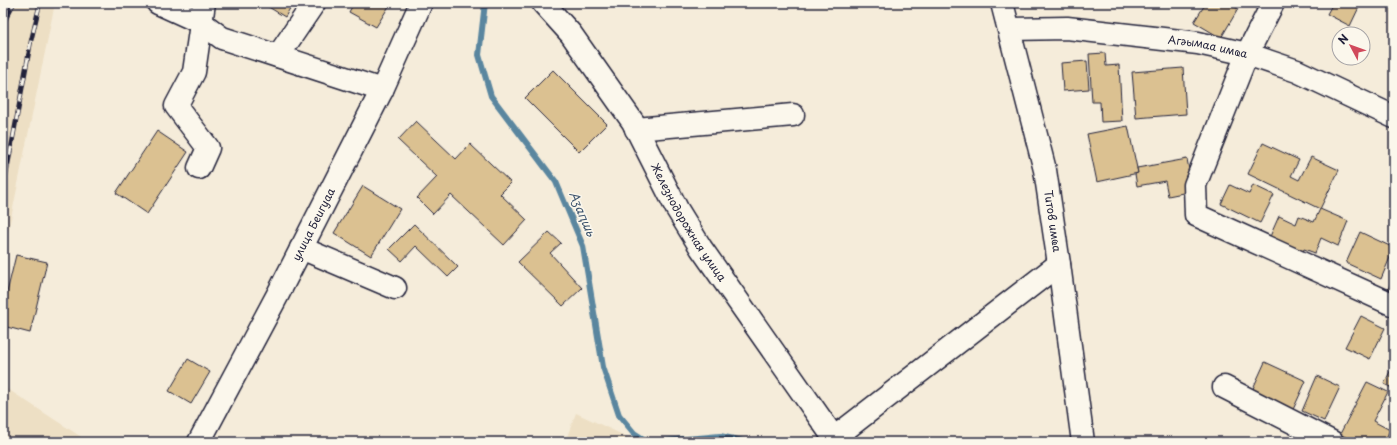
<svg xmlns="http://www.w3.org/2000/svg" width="1397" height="445" viewBox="0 0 1397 445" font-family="'Playpen Sans',sans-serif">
<rect width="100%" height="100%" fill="#f5ecda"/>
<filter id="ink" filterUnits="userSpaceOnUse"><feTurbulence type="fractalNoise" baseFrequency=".025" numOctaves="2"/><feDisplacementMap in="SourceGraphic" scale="8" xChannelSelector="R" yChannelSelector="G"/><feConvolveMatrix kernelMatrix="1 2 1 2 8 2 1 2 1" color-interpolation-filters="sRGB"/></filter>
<g filter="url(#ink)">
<g fill="#eddfc4">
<polygon points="3,3 55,3 3,257"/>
<polygon points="3,386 89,442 3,442"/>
<polygon points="576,413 638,442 565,442"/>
</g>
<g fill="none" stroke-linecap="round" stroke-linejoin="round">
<g stroke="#5a869f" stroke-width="6">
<polyline points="485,3 479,55 491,96 556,182 583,246 603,367 619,415 634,433 648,442"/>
<polyline points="654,442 720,436 747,442"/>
</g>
</g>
<g fill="#dbc191" stroke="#22223b">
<polygon points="262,3 293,3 285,17"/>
<polygon points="354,3 391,3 376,27 349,12"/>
<polygon points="1206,3 1227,3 1238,9 1221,38 1194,22"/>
<polygon points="1333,3 1361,3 1350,26 1327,14"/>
<polygon points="1105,53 1106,66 1119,65 1122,121 1101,122 1100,102 1092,102 1089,54"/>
<polygon points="1087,61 1089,89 1063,91 1061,63"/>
<polygon points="1183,68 1186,114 1136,118 1132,72"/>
<polygon points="553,70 607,124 579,152 525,98"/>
<polygon points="416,121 456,159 470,144 511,183 500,194 527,220 504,245 451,195 433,214 417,198 437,177 398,140"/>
<polygon points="1128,126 1138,173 1097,182 1087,134"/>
<polygon points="157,131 188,152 147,214 116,193"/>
<polygon points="1263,143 1299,160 1291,176 1299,180 1311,157 1339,170 1320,209 1248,174"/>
<polygon points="1187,159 1193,191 1168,196 1165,181 1137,186 1135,174 1138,173 1137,168"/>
<polygon points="1230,185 1249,194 1253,185 1274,195 1260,223 1221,204"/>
<polygon points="363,186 400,209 371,256 334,233"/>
<polygon points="1320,209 1348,221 1338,246 1321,238 1315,253 1304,249 1302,255 1268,241 1279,216 1296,224 1299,216 1314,222"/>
<polygon points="414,224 458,267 448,277 416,246 402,261 389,249"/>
<polygon points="549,232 561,243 550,253 582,288 563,306 518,262"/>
<polygon points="1360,232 1394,248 1381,279 1346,263"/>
<polygon points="16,255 47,262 30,333 3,326 3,309"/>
<polygon points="1394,276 1394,298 1386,294"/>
<polygon points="1361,316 1385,328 1370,359 1345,347"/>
<polygon points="188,359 210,372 191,404 169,391"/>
<polygon points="1265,362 1306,381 1291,414 1250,395"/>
<polygon points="1394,363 1394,389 1384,384"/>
<polygon points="1317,376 1340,387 1324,421 1302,411"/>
<polygon points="1367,382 1388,392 1373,421 1390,430 1384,442 1355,442 1340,434"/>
</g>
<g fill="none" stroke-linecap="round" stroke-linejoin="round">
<defs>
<g id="minor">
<polyline points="158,3 202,23 222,38 382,90"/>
<path id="s1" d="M543 3 571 34 633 122 677 209 701 248 834 438 835 442"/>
<path id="s2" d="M1002 3 1045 170 1059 264 1083 442"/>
<polyline points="1273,3 1247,54 1195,185 1196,215 1394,305"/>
<path id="s3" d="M1009 29 1067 28 1198 43 1247 54 1297 71 1394 117"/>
<polyline points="278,56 314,3"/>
<polyline points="636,129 793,115"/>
<polyline points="199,168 208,148 176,106 194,72 204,3"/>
<polyline points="301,248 395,288"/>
<polyline points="1224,387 1332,442"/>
<polyline points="834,438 1059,264"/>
<path id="s4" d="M199 442 277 296 382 90 421 3"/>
</g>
</defs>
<use href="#minor" stroke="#22223b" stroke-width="25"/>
<use href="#minor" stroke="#fbf7ec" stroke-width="22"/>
<defs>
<g id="rail">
<polyline points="3,24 14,3"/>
<polyline points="3,191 31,41 40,3"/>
</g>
</defs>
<use href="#rail" stroke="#22223b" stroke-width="4.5"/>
<use href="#rail" stroke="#fbf7ec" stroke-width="3" stroke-dasharray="9" stroke-linecap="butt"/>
</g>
</g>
<g text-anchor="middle" stroke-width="3" stroke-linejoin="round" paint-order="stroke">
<g font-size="11" fill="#22223b" stroke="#fbf7ec">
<text dy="4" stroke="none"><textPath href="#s3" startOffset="200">Агәымаа имҩа</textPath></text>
<text dy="4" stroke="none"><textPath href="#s2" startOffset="224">Титов имҩа</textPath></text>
<text dy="4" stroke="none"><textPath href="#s1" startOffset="264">Железнодорожная улица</textPath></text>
<text dy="4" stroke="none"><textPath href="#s4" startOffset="246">улица Беигуаа</textPath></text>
</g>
<g font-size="12" font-style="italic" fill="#3e546d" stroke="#fbf7ec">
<text transform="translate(582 214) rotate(67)" y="4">Аӡаԥшь</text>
</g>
</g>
<rect width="1397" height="445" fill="none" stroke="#fbf7ec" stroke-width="16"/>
<rect x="8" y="8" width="1381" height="429" fill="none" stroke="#22223b" stroke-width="1.5" filter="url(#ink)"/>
<g transform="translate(1351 46) rotate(311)"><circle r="19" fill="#fbf7ec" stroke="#a4a2a5"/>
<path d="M0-3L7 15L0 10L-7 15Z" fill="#d1495b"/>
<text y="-6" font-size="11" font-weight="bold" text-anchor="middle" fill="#22223b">N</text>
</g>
</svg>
